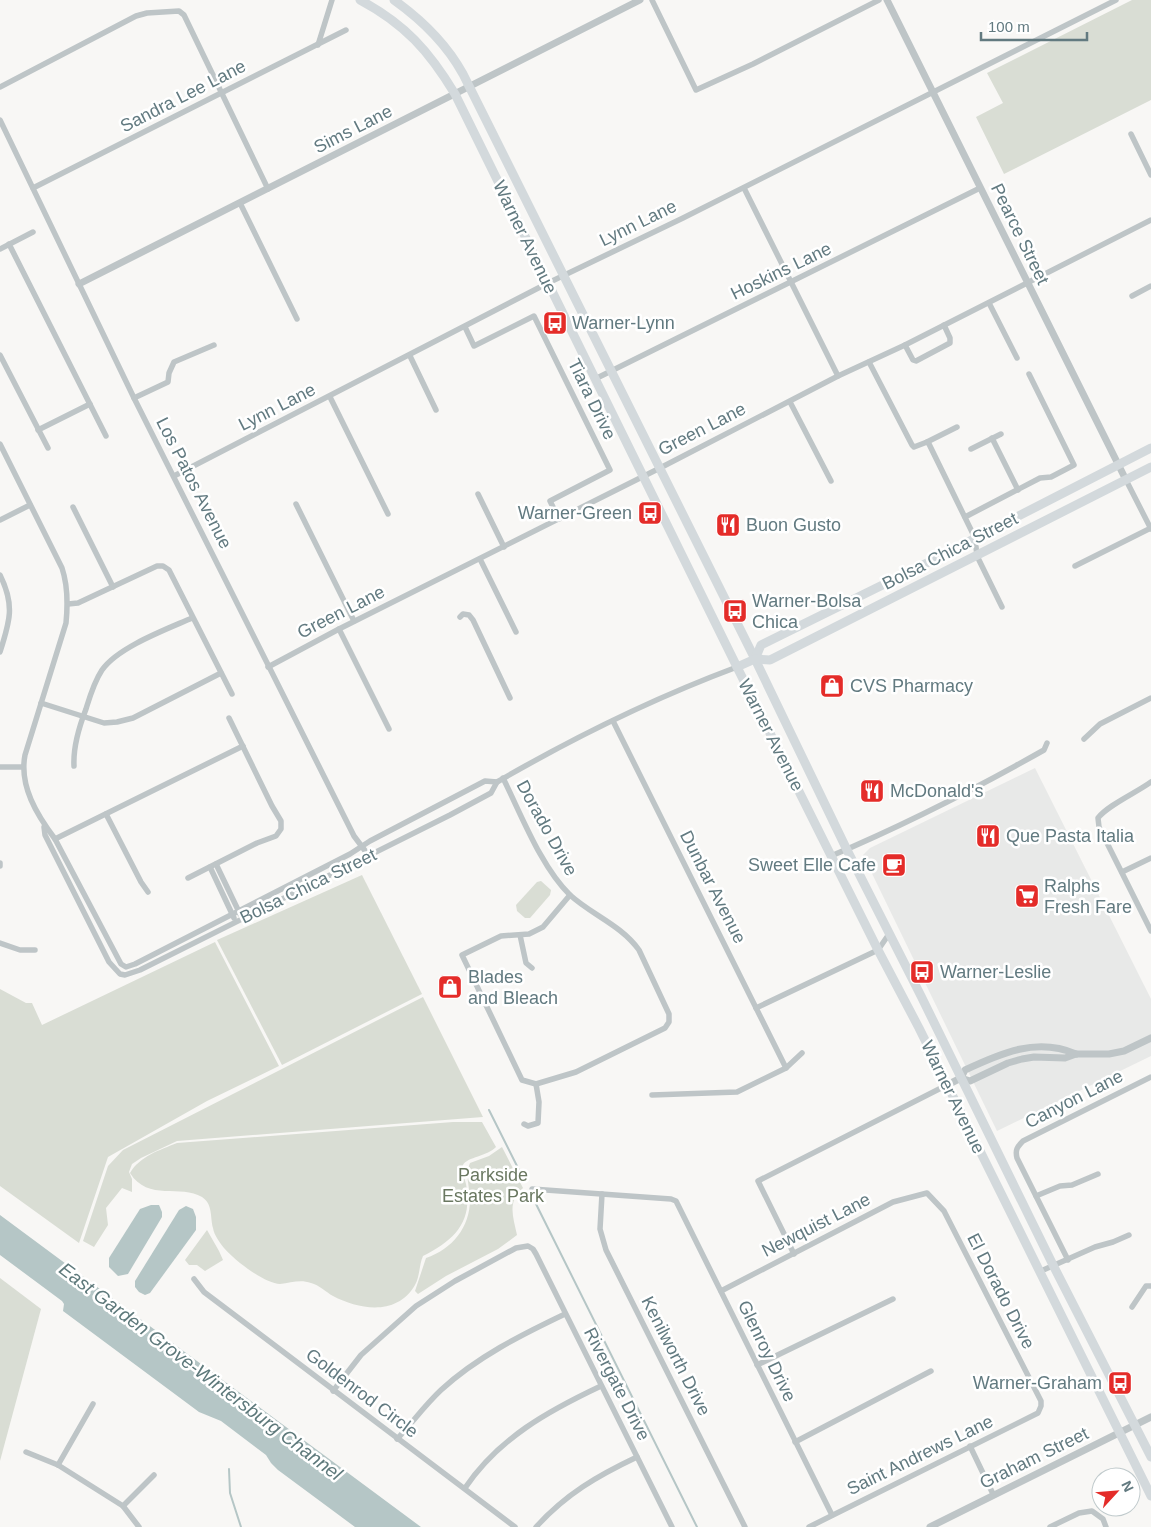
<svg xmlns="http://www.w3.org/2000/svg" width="1151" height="1527" viewBox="0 0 1151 1527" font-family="Helvetica,sans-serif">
<rect width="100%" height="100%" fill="#f8f7f5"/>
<polygon fill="#e8e9e8" points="1035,768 1151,999 1151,1056 997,1131 863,855 870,848"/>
<g fill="#d9ddd4">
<polygon points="1132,0 1151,0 1151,100 1004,174 976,117 1003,103 987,73"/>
<polygon points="362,875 422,994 282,1065 217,940"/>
<polygon points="541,881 551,890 550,895 530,918 525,918 517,911 516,905 537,882"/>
<polygon points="215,942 279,1066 207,1101 108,1157 79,1243 0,1186 0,989 26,1003 32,1003 42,1025"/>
<polygon points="423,997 483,1117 177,1141 141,1158 132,1164 129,1172 132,1179 132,1192 122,1188 106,1208 108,1225 94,1247 83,1241 108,1166 123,1150"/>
<path d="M453 1122H482L496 1147C488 1156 467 1157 463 1165 461 1171 465 1179 466 1184 473 1222 455 1240 423 1256 419 1265 420 1276 415 1285 397 1316 360 1310 333 1296 326 1292 319 1285 311 1283 300 1279 291 1283 280 1284 265 1284 234 1260 224 1248 220 1243 214 1235 213 1228 210 1217 213 1204 202 1197 181 1184 148 1202 130 1173 140 1156 160 1150 177 1143Z"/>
<path d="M502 1147 523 1188C507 1202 513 1216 517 1235L498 1249 446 1276 418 1294 415 1291 426 1258C453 1249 471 1226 470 1197 469 1184 465 1175 470 1163L489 1156Z"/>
<polygon points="207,1230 219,1251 223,1260 205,1271 197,1265 189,1265 185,1260"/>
<polygon points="0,1278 41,1309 0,1461"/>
</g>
<g fill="#b5c6c6">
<polygon points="151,1205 159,1205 162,1212 162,1217 128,1274 118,1276 109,1267 109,1258 140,1209"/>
<polygon points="186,1206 193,1209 196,1217 196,1230 150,1293 145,1295 139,1292 135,1287 135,1281 179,1210"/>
<polygon points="0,1215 421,1527 355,1527 278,1470 271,1463 266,1455 221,1421 199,1412 63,1311 64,1304 62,1301 0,1255"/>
</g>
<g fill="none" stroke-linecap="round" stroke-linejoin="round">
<g stroke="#b5c6c6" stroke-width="2">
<polyline points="489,1110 522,1176"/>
<polyline points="533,1198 697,1527"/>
<polyline points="229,1469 230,1493 241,1527"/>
</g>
<g stroke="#bec5c7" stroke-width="5.5">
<polyline points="652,0 696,90 753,64 879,0"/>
<polyline points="318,45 332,0"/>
<polyline points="0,87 136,16 147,13 179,11 184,15 268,189"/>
<polyline points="0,120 134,398 354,836 369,856"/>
<polyline points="1131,134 1151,175"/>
<polyline points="33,188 346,30"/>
<polyline points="744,188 838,376"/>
<polyline points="240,203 297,319"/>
<polyline points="9,244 106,436"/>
<polyline points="0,249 33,232"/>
<polyline points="1132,296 1151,286"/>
<polyline points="989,303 1017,358"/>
<polyline points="465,327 474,346 534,316 610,470 550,501 559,519"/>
<polyline points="905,345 913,360 916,361 950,343 950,338 944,325"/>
<polyline points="0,355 48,448"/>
<polyline points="410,356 436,410"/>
<polyline points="869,362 912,445 914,447 927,442 929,444 975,538 977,556 1002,607"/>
<polyline points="595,379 980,188"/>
<polyline points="330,397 388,514"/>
<polyline points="134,398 168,382 169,373 174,362 214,345"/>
<polyline points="790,402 831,481"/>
<polyline points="38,430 90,404"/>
<polyline points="992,438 1018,490"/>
<polyline points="927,442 957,427"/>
<path d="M0 444 62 568C68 586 68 603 66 623L25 755C19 786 37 815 55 839L121 964 126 967 135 964 350 854 370 841 485 781 497 782"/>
<polyline points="971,449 1001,434"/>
<polyline points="174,476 548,283 683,218 1116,0"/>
<polyline points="1126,480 1151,529"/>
<polyline points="478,494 504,547"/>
<polyline points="296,504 354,621"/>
<polyline points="73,507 113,587"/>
<polyline points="965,517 1040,478 1051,477 1074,465 1029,374"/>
<polyline points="0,520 30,505"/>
<polyline points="480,559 516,632"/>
<polyline points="1075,566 1151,528"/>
<path d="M0 575C15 605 10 621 0 652"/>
<polyline points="68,604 78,603 157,566 163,566 169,570 232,694"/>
<polyline points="460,617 463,614 469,615 473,620 510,698"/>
<polyline points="339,629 389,729"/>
<polyline points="268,667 339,629 660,468 838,376 905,345 1151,220"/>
<polyline points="41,703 104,723 117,722 133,718 221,673"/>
<polyline points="613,721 786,1068"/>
<polyline points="1084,739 1100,724 1151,698"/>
<path d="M74 766C73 747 79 727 86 709 90 696 94 682 102 670 118 647 167 629 192 618"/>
<polyline points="0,767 23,767"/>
<path d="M503 778C521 814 541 867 570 895 592 915 621 925 639 950L669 1014V1022L665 1028 576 1072 536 1084"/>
<path d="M1151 782C1136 793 1108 805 1098 818L1099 827 1151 931"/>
<polyline points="106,814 141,882 148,892"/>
<path d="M44 827 45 835 109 962 120 974 125 975 140 970 450 815 491 793 497 782C573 738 654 698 737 667"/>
<polyline points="55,839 243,746"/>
<path d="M831 856C904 825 975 789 1044 750L1047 743"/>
<polyline points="0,863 0,866"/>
<polyline points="216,864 240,914"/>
<polyline points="210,867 234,918"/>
<polyline points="1122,872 1151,858"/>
<polyline points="188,878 257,843 276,836 281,829 281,821 272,806 229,718"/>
<polyline points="520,935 526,963 532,968"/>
<polyline points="0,943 20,950 35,950"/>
<polyline points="756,1008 878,950 889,934"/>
<polyline points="536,1084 522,1080 462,955 501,936 529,934 543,927 570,895"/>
<polyline points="652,1095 737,1092 786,1068 802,1053"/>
<polyline points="524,1124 528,1126 538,1123 539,1102 536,1084"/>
<polyline points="532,1189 671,1199 676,1201 832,1515"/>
<polyline points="602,1194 600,1229 606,1250 745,1527"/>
<polyline points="1036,1196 1060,1186 1072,1185 1098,1174"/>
<polyline points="794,1254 758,1181 947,1085"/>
<path d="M1068 1260 1017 1158C1015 1150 1017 1147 1023 1141L1151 1077"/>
<polyline points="1041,1271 1095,1247 1113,1242 1129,1235"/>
<polyline points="194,1279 204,1292 515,1527"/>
<polyline points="721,1291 893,1202 927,1193 944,1211 1041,1401 1041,1406 1038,1413 809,1527"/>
<polyline points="1132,1307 1146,1286 1151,1286"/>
<polyline points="757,1365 893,1299"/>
<polyline points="333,1391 361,1355 416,1306 455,1281 516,1248 528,1246 533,1249 536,1254 672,1527"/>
<path d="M397 1439C412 1423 425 1405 441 1390 477 1357 521 1335 565 1314"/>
<polyline points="795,1442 931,1371"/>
<polyline points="970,1446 993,1494"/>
<polyline points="26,1452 58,1465 123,1506 139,1527"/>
<polyline points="58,1465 93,1404"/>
<path d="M465 1488C499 1438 548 1411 601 1386"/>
<polyline points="123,1506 154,1475"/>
<path d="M536 1527C566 1494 597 1476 637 1457"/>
<polyline points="1050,1527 1079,1513 1092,1511 1103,1519 1106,1527"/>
</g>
<g stroke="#bec5c7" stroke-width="7">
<polyline points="887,0 1126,480"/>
<polyline points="79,284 640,0"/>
<polyline points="961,1078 970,1081 1008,1063 1022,1059 1034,1057 1065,1058 1076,1054 1109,1054 1124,1051 1151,1038"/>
<path d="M947 1085 961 1078 965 1070C1001 1053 1037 1037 1076 1054"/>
<polyline points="930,1527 1151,1417"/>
</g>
<g stroke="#d3d9dc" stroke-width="9">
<path d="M360 0C405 24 429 51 455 94L737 667 878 950 919 1028 1151 1496"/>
<path d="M394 0C422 20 446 43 463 74L755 659 847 850 921 996 1053 1265 1151 1457"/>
<polyline points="755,659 761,645 921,566 1151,448"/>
<polyline points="737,667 755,659 770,660 1151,467"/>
</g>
</g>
<defs>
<symbol id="bus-square" viewBox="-11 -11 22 22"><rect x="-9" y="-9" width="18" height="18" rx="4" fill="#e42c29" stroke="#fff"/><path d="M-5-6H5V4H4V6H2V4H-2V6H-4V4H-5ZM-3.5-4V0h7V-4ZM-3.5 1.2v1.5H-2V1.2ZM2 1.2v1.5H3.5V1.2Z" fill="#fff"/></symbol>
<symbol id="restaurant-square" viewBox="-11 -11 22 22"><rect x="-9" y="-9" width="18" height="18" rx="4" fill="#e42c29" stroke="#fff"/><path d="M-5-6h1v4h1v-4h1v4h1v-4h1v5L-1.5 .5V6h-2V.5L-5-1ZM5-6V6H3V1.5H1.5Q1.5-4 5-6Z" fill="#fff"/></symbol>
<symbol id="shop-square" viewBox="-11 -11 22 22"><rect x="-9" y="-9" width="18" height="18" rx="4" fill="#e42c29" stroke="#fff"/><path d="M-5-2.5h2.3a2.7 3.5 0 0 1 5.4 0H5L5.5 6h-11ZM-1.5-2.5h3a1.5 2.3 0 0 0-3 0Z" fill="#fff"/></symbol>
<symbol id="cafe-square" viewBox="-11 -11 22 22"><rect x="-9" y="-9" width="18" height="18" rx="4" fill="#e42c29" stroke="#fff"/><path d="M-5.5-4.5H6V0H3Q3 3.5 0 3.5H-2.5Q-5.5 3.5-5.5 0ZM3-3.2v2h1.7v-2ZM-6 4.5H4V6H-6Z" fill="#fff"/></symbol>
<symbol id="supermarket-square" viewBox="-11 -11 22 22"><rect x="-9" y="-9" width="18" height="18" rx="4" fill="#e42c29" stroke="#fff"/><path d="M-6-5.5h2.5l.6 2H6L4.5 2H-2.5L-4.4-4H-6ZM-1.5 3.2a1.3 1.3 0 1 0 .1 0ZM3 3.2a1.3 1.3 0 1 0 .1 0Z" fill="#fff"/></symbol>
</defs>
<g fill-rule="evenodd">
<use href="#bus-square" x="541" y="309" width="28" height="28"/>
<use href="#bus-square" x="636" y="499" width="28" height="28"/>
<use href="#restaurant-square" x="714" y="511" width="28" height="28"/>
<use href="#bus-square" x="721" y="597" width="28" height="28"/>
<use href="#shop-square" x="818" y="672" width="28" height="28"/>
<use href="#restaurant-square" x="858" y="777" width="28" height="28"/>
<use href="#restaurant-square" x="974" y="822" width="28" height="28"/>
<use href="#cafe-square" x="880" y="851" width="28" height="28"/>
<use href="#supermarket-square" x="1013" y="882" width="28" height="28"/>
<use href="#bus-square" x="908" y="958" width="28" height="28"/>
<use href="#shop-square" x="436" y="973" width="28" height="28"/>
<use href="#bus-square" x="1106" y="1369" width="28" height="28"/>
</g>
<g text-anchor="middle" stroke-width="5" stroke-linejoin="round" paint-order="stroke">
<g font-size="18" fill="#627a80" stroke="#fff">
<text transform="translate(183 96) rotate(-27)" y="6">Sandra Lee Lane</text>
<text transform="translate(353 129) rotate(-27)" y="6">Sims Lane</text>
<text transform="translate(638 223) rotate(-26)" y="6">Lynn Lane</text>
<text transform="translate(1020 234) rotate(64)" y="6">Pearce Street</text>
<text transform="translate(525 237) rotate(64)" y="6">Warner Avenue</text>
<text transform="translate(781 271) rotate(-26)" y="6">Hoskins Lane</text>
<text transform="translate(592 399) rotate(64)" y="6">Tiara Drive</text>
<text transform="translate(277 407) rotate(-27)" y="6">Lynn Lane</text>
<text transform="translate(702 429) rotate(-27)" y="6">Green Lane</text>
<text transform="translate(194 483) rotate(63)" y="6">Los Patos Avenue</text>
<text transform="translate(950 551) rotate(-27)" y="6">Bolsa Chica Street</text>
<text transform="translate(341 612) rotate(-27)" y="6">Green Lane</text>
<text transform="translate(771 735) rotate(63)" y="6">Warner Avenue</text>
<text transform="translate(547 828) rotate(61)" y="6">Dorado Drive</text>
<text transform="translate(308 886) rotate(-26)" y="6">Bolsa Chica Street</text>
<text transform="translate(713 887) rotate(63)" y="6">Dunbar Avenue</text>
<text transform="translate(953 1097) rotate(64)" y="6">Warner Avenue</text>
<text transform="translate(1074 1099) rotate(-27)" y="6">Canyon Lane</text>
<text transform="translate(816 1225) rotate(-27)" y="6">Newquist Lane</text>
<text transform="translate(1001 1291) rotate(63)" y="6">El Dorado Drive</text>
<text transform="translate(767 1351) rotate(64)" y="6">Glenroy Drive</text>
<text transform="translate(676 1356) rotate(63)" y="6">Kenilworth Drive</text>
<text transform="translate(617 1384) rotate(63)" y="6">Rivergate Drive</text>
<text transform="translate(362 1393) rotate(37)" y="6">Goldenrod Circle</text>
<text transform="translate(920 1455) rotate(-26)" y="6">Saint Andrews Lane</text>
<text transform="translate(1034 1458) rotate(-26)" y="6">Graham Street</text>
</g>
<g font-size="18" fill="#627a80" stroke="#fff" text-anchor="start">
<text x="572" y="329">Warner-Lynn</text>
<text x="632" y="519" text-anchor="end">Warner-Green</text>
<text x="746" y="531">Buon Gusto</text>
<text x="752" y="607">Warner-Bolsa<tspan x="752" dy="21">Chica</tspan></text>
<text x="850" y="692">CVS Pharmacy</text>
<text x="890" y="797">McDonald's</text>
<text x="1006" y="842">Que Pasta Italia</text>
<text x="876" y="871" text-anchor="end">Sweet Elle Cafe</text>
<text x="1044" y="892">Ralphs<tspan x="1044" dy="21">Fresh Fare</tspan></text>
<text x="940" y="978">Warner-Leslie</text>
<text x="468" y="983">Blades<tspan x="468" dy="21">and Bleach</tspan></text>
<text x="1102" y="1389" text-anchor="end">Warner-Graham</text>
</g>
<g font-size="18" fill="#6a7861" stroke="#fff">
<text x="493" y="1181">Parkside<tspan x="493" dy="21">Estates Park</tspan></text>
</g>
<g font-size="19" font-style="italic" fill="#5e797b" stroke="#fff">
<text transform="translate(201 1371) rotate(37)" y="7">East Garden Grove-Wintersburg Channel</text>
</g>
</g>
<g transform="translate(1116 1492) rotate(64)"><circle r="24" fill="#ffffff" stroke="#c0cacc"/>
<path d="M0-4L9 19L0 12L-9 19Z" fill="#e42c29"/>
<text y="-8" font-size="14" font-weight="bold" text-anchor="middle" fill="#627a80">N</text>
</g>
<path d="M981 32v8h106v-8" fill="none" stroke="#627a80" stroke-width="2.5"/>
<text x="988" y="32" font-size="15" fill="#627a80" stroke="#ffffff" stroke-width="4" paint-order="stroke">100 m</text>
</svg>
